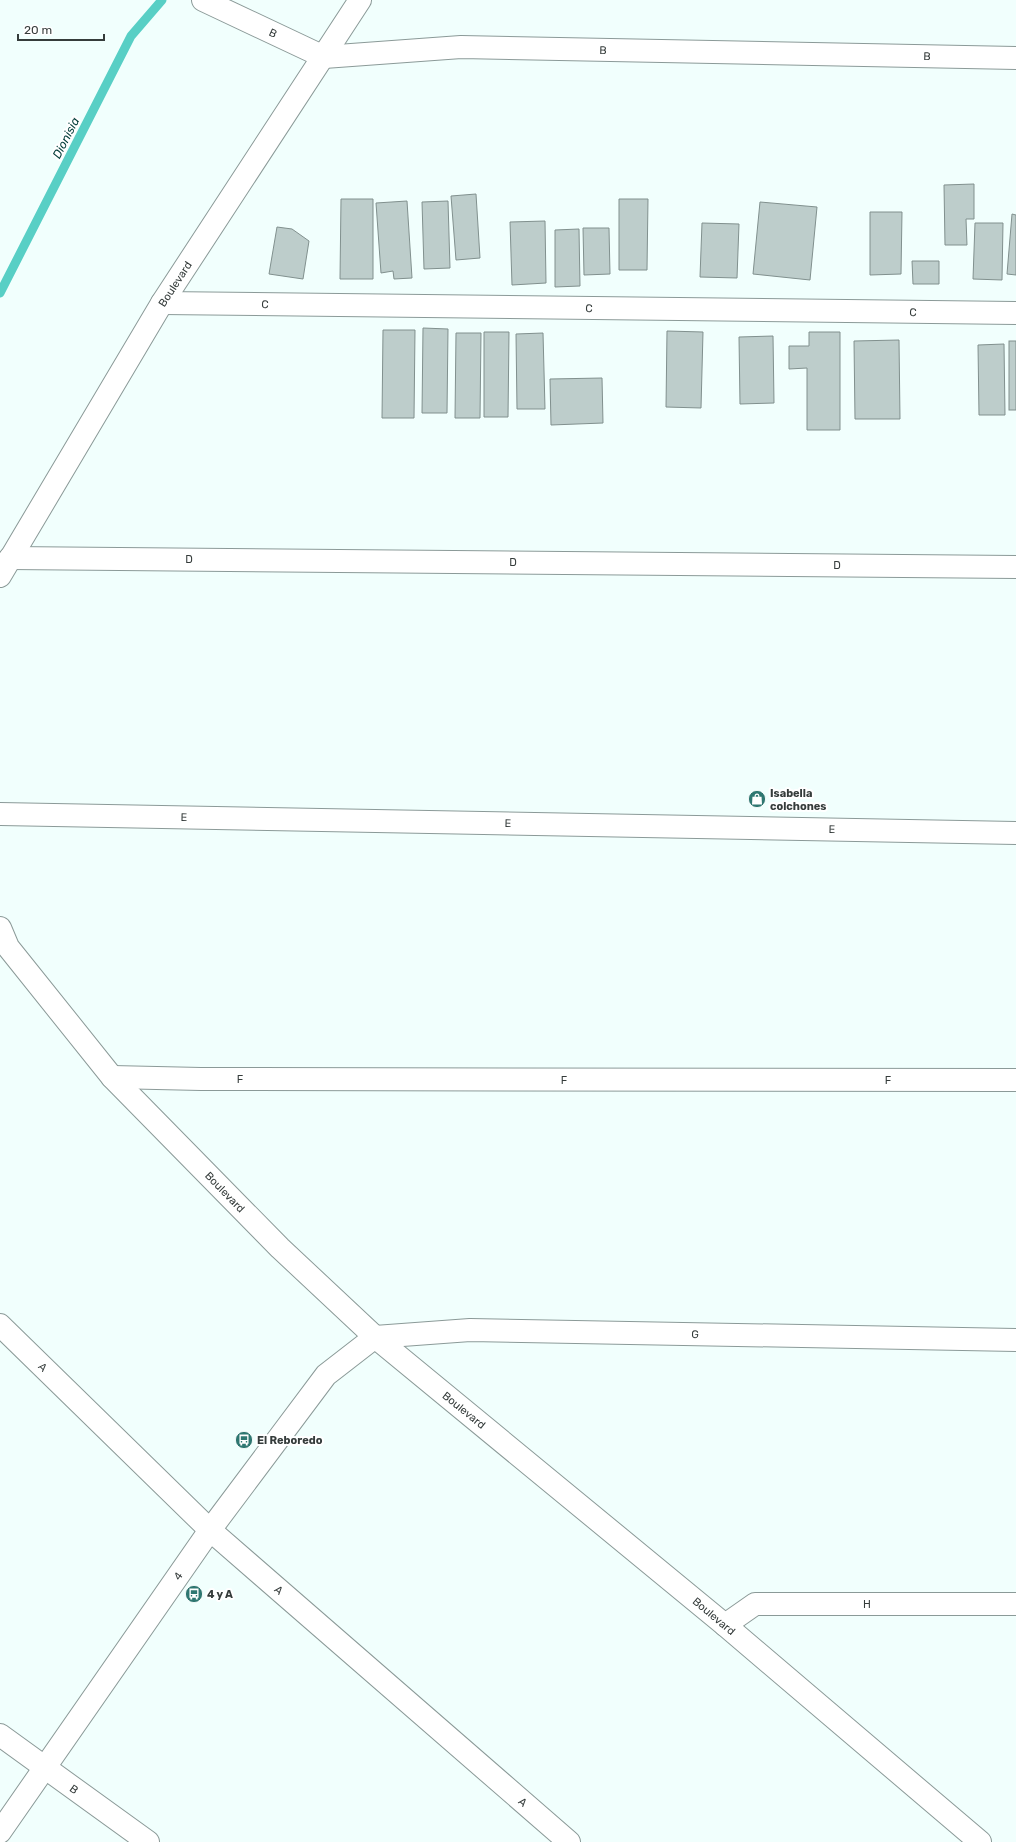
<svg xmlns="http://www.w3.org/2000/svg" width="1016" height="1842" viewBox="0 0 1016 1842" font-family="Rubik,sans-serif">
<rect width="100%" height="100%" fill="#f1fffd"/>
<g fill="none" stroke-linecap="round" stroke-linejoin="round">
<polyline stroke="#58cfc5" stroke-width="9" points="0,293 131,36 162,0"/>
</g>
<g fill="#bdcdcb" stroke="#81908e">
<polygon points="974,184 974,219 966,219 967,245 945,245 944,185"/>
<polygon points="476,194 480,258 456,260 451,196"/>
<polygon points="341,199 373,199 373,279 340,279"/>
<polygon points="619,199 648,199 647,270 619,270"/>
<polygon points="407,201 412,278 394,279 393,271 381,273 376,203"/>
<polygon points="448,201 450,268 424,269 422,202"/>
<polygon points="760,202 817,207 810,280 753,274"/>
<polygon points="870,212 902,212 901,274 870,275"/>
<polygon points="1012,214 1016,215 1016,275 1007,274"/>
<polygon points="545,221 546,283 512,285 510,222"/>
<polygon points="702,223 739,224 737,278 700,277"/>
<polygon points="975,223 1003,223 1002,280 973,279"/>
<polygon points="277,227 292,229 309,241 303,279 269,274"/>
<polygon points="583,228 609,228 610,274 584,275"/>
<polygon points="579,229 580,286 555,287 555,230"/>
<polygon points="912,261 939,261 939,284 913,284"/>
<polygon points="423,328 448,329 447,413 422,413"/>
<polygon points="383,330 415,330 414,418 382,418"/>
<polygon points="667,331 703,332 701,408 666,407"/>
<polygon points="484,332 509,332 508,417 484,417"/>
<polygon points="809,332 840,332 840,430 807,430 807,368 789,369 789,346 809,346"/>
<polygon points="456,333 481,333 480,418 455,418"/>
<polygon points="543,333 545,409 517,409 516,334"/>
<polygon points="773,336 774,403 740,404 739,337"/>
<polygon points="899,340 900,419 855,419 854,341"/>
<rect x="1009" y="341" width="7" height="69"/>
<polygon points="1004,344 1005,415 979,415 978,345"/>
<polygon points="602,378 603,423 551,425 550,379"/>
</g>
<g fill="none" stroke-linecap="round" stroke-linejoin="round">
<defs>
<g id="minor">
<polyline points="203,0 324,57 461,47 1016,58"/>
<polyline points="162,303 1016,313"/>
<polyline points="10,558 1016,567"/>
<polyline points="0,576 162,303 360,0"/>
<polyline points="0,814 1016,833"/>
<polyline points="0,928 8,947 112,1077 280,1248 375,1337 725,1625 980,1842"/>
<polyline points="112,1077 201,1079 1016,1080"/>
<polyline points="0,1325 210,1530 569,1842"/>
<polyline points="725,1625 755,1604 1016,1604"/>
<polyline points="0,1735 148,1842"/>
</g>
<polyline id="tertiary" points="0,1832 210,1530 326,1375 375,1337 470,1330 1016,1340"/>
</defs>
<use href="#minor" stroke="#8b9a98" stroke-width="24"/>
<use href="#tertiary" stroke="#8b9a98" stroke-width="24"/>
<use href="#minor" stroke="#fff" stroke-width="22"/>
<use href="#tertiary" stroke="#fff" stroke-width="22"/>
</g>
<defs>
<symbol id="shop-disc" viewBox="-11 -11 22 22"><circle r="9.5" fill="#2f7771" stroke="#fff"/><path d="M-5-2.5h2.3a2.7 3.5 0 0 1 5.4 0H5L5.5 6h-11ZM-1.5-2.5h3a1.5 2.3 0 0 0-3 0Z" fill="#fff"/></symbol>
<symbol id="bus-disc" viewBox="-11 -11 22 22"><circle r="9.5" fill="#2f7771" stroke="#fff"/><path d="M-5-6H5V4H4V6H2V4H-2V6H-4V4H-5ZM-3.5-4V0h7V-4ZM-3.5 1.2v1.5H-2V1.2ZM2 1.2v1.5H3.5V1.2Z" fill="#fff"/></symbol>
</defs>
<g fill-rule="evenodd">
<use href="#shop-disc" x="747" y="789" width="20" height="20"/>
<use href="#bus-disc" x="234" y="1430" width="20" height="20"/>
<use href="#bus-disc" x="184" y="1584" width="20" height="20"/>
</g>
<g text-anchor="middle" stroke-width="4" stroke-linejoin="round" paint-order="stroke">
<g font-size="11" fill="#353c3b" stroke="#fff">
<text transform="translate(273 33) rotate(25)" y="4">B</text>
<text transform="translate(603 50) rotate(1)" y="4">B</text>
<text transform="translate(927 56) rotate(1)" y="4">B</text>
<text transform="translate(175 284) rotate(-57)" y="4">Boulevard</text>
<text transform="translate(265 304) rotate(1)" y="4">C</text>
<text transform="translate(589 308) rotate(1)" y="4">C</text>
<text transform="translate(913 312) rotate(1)" y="4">C</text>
<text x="189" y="563">D</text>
<text x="513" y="566">D</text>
<text x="837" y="569">D</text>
<text transform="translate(184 817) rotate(1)" y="4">E</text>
<text transform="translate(508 823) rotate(1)" y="4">E</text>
<text transform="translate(832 829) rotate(1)" y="4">E</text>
<text x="240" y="1083">F</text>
<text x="564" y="1084">F</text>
<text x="888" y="1084">F</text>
<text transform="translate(225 1192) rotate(46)" y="4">Boulevard</text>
<text transform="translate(695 1334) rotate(1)" y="4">G</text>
<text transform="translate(43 1367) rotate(44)" y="4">A</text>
<text transform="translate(464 1410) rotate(39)" y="4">Boulevard</text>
<text transform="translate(178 1576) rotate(-55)" y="4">4</text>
<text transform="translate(279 1590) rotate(41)" y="4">A</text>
<text x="867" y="1608">H</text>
<text transform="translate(714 1616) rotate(40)" y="4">Boulevard</text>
<text transform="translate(74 1789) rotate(35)" y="4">B</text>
<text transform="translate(523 1802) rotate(41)" y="4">A</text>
</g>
<g font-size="11" font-weight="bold" fill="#353c3b" stroke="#fff" text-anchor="start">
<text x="770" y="797">Isabella<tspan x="770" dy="13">colchones</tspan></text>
<text x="257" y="1444">El Reboredo</text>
<text x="207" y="1598">4 y A</text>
</g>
<g font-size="12" font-style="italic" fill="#013b37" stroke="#fff">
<text transform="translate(66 138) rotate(-63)" y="4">Dionisia</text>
</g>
</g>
<path d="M18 34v6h86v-6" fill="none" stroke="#353c3b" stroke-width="2"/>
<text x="24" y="34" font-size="12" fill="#353c3b" stroke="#ffffff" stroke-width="3" paint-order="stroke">20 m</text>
</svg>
